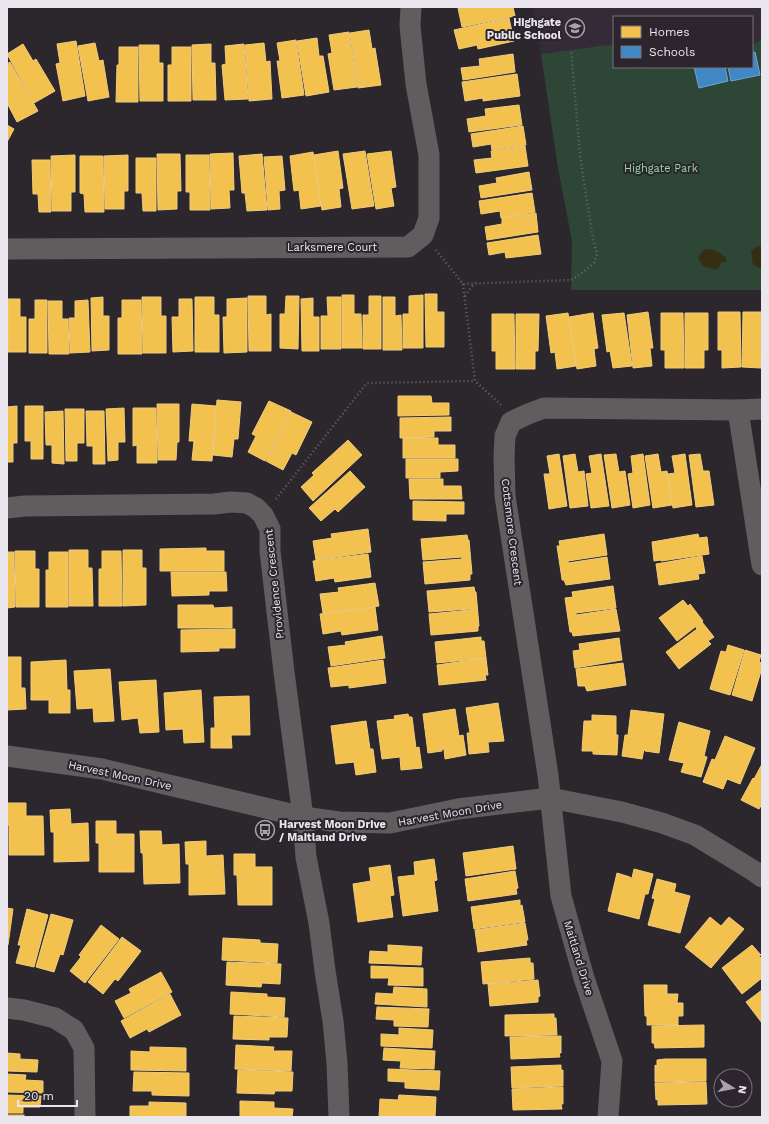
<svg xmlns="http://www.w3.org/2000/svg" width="769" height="1124" viewBox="0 0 769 1124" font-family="'Work Sans',sans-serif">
<rect width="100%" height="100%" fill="#2b272c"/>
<polygon fill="#352a37" points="533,7 762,7 762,39 752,45 752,17 614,17 614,44 541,54"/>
<polygon fill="#2e4636" points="762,39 762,290 571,290 572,241 558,168 541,54 614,44 614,67 637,67 638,69 649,67 752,67 752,45"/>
<g fill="#352e12">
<polygon points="758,246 762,247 762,269 753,265 751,251"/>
<path d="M705 249C715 249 719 252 726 258V262H721L720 266 716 270 703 266 698 258 701 253Z"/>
</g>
<g fill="#f2c14e" stroke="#f0cc7e">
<polygon points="464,7 513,7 515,16 462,27 458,8"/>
<polygon points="509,18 514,41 478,49 477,45 459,49 454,30"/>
<polygon points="369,30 372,49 375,48 381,85 358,88 350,33"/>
<polygon points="349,32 357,87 334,90 328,54 332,53 329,35"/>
<polygon points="317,38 319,56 323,56 329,92 306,96 297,41"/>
<polygon points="296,40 304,95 282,98 277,61 280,61 277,43"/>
<polygon points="76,41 85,96 63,101 56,64 60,63 57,44"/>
<polygon points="95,43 99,61 103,60 109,97 88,101 78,46"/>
<polygon points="264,43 266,62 270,61 272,99 249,101 245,45"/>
<polygon points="23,44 33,61 36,59 55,91 34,103 7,54"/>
<polygon points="211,44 211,63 215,63 216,100 193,100 192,45"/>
<polygon points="244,44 248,99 225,100 222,65 226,64 225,46"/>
<polygon points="139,45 159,45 159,63 163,63 163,101 140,101"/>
<polygon points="119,47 138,47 138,102 116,102 117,65 119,65"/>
<polygon points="172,47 191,47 191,101 168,101 168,65 172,65"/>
<polygon points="513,54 515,72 463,80 461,68 480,66 479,59"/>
<polygon points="10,62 38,111 17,122 7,103 7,64"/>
<polygon points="517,74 520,96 483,101 483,98 465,101 462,82"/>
<polygon points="519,105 522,125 469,132 467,119 486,116 485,109"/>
<polygon points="7,125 14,129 7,142"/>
<polygon points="523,126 526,145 492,150 491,144 473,147 471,134"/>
<polygon points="525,146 528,166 476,173 474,160 492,158 491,151"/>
<polygon points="338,151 343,188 339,189 341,207 322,210 314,155"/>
<polygon points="365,151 374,206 352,209 343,154"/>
<polygon points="391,151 396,187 391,188 394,206 376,209 367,154"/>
<polygon points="313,152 321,206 301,209 299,190 294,191 290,156"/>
<polygon points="233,153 234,190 229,190 230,208 211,209 210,154"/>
<polygon points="157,154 180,154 181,191 177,191 177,209 158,210"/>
<polygon points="262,154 267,210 247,211 245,193 242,193 239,156"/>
<polygon points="75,155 75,192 71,192 71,211 52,211 51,156"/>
<polygon points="128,155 128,191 124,191 124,209 105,209 104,156"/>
<polygon points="186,155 209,155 210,210 190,210 190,192 186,192"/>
<polygon points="80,156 103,156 104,212 85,212 84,194 80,193"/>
<polygon points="282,156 285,190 279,191 280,209 268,210 264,157"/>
<polygon points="136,158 156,158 156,211 143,211 142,193 136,193"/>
<polygon points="32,160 50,160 51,212 39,212 38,194 33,194"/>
<polygon points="529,172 532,190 481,198 479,186 497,183 496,178"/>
<polygon points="532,193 535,212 501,218 500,211 481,214 479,201"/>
<polygon points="536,213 538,232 487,240 485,227 502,224 502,218"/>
<polygon points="538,235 541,254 506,258 505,252 489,255 487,243"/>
<polygon points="425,294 437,294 437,312 444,312 444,347 426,347"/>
<polygon points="342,295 354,295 354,314 361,314 362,348 342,348"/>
<polygon points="423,295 423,348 403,348 403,314 409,314 409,296"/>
<polygon points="248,296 266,296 266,315 271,314 271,351 249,351"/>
<polygon points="286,296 299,296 298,349 280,348 280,314 285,314"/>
<polygon points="369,296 381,296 381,349 363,349 363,315 369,315"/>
<polygon points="103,297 103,316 109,316 109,350 92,351 91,298"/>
<polygon points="142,297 161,297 161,316 166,316 166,353 143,353"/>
<polygon points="195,297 214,297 214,315 219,315 219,352 195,352"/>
<polygon points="327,297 341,297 341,349 321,349 321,316 328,316"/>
<polygon points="383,297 395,297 395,316 401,315 402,350 383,350"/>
<polygon points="247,298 247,352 224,353 223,317 227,317 227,299"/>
<polygon points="313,298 313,317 319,317 319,351 302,351 301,299"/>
<polygon points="8,299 20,299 20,317 26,317 26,352 8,352"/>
<polygon points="179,299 192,299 193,351 173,352 172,317 179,317"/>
<polygon points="35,300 47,300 47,353 29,353 29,319 35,319"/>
<polygon points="122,300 141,300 142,354 118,354 118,318 122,318"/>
<polygon points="48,301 62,301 62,319 68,319 69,354 49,354"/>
<polygon points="75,301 88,300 90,352 70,353 69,318 75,318"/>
<polygon points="648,312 653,348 650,348 652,366 633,368 627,315"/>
<polygon points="718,312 740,312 741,367 722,368 722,350 718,350"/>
<polygon points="743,312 762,312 761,368 742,367"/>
<polygon points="568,313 576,366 557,369 555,352 551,353 546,316"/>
<polygon points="593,313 598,348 594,349 596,366 577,369 569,317"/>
<polygon points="624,313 632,366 613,368 610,351 607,352 602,315"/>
<polygon points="661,313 683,313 684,368 665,368 665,350 661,350"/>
<polygon points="685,313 708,313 708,350 704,350 704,368 685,368"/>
<polygon points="492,314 514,314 515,369 496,369 496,351 492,351"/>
<polygon points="516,314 539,314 538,351 535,351 535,369 516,369"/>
<polygon points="398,396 431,396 432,403 449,403 449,415 398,416"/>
<polygon points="217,400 241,402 238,439 234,439 232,457 213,455"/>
<polygon points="269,401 291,411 265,461 248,452 256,436 252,434"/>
<polygon points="157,404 179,404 179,442 177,442 176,460 158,460"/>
<polygon points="192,404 216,406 212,461 192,460 194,441 189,441"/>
<polygon points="17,406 17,443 13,443 13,462 7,462 7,407"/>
<polygon points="25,406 43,406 43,459 31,459 31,441 25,441"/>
<polygon points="124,408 125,442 118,442 118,460 108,461 106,409"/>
<polygon points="133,408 156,408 157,463 137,463 137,445 133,446"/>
<polygon points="65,409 84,409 84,443 77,443 77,461 66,461"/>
<polygon points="63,411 64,464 52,463 52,445 46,445 45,412"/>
<polygon points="86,411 104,411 105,464 93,464 93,446 87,446"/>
<polygon points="291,412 312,422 296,455 292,453 283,470 266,461"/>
<polygon points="451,417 451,431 434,431 434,437 400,438 400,418"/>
<polygon points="403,438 438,438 438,445 455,445 455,458 403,458"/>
<polygon points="348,440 362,455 313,501 301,487 314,475 312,473"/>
<polygon points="559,454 567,506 549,509 544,474 550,474 547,456"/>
<polygon points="575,454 578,472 584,471 588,506 570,508 563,456"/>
<polygon points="601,454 609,506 591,508 586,474 592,473 589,456"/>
<polygon points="616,454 619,472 625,471 630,505 612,508 604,455"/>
<polygon points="643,454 650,505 633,508 628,474 633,473 631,456"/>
<polygon points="658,454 661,472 667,471 672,505 653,508 645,456"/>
<polygon points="685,454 692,505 673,508 668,474 675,473 672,456"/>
<polygon points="700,454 703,471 709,471 714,505 696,507 689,455"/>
<polygon points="406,459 458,459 458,471 440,472 440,478 406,478"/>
<polygon points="350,471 365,487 338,512 335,509 321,521 309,508"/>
<polygon points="409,479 443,479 443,486 461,486 462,499 410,499"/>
<polygon points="413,501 464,502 464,514 446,514 446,521 413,520"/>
<polygon points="368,529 371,552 316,560 313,541 332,538 331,534"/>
<polygon points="604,534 607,555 568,561 568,563 607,557 610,579 566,585 564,580 562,580 562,579 557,546 560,546 559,541"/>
<polygon points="698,534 699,538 707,537 709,554 661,561 661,560 654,561 652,542"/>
<polygon points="467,535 468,540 469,540 472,574 470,574 470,580 425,584 423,562 462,559 462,557 423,560 421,539"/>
<polygon points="206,548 206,551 224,551 224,571 160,571 160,549"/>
<polygon points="69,550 88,550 88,568 92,568 93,606 69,606"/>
<polygon points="123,550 142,550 142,568 146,568 146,605 123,606"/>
<polygon points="15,551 35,551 35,569 39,569 39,607 16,607"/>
<polygon points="102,551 121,551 122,606 99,606 99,569 102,569"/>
<polygon points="7,552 14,552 15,607 7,608"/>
<polygon points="49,552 68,552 68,607 46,607 46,570 49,570"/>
<polygon points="368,554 371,577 335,582 334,578 316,581 313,561"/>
<polygon points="702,556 705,573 698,574 699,579 659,585 656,564"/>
<polygon points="171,572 226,572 227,591 209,591 209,595 172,596"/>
<polygon points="375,583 379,606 323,613 320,594 339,592 338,588"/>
<polygon points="613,586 616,608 576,613 576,615 616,609 620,631 573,636 572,632 570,632 565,598 573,597 572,592"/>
<polygon points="474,587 475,592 476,592 479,626 478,626 478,631 431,635 429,614 470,610 470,609 429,612 427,591"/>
<polygon points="683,600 688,606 690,604 703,621 677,641 659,618"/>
<polygon points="178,605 213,605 214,608 232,607 232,628 178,628"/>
<polygon points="375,607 378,630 342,635 341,631 323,634 320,614"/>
<polygon points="702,622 714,637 708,641 711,644 679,669 666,652 697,629 696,627"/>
<polygon points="235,629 235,648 219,648 219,651 181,652 181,630"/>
<polygon points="382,636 385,658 331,666 328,647 346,645 345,642"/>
<polygon points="481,637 481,641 484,641 486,658 437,663 435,642"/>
<polygon points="619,638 622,660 575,668 573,651 580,650 579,644"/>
<polygon points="728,645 744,650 730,695 710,689 721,651 726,652"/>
<polygon points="745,650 761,655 759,662 762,663 762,668 752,701 732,695"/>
<polygon points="7,657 21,657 21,688 25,688 26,709 7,710"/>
<polygon points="486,658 488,675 485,675 486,680 439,685 437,665"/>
<polygon points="66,660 67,690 70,690 70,713 49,713 49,700 31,700 31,662"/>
<polygon points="383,660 386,683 349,688 349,685 331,687 328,668"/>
<polygon points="623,663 626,685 587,691 585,686 578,686 576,669"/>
<polygon points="110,669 114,721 94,722 93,708 77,709 74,671"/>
<polygon points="156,680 159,732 140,733 138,718 122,720 119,682"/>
<polygon points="201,690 204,742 184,743 183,729 166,730 164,693"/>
<polygon points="249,696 250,735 231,735 232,748 211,748 211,728 215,728 214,697"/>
<polygon points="498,703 504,741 488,742 489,752 469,754 467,733 470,733 466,708"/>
<polygon points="455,709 459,736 463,735 466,755 445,759 444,749 442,749 442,751 428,753 423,714"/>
<polygon points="631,710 664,714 659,753 645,751 644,749 642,759 622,756 625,735 628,735"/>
<polygon points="408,714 409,717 412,717 416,748 419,747 422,768 401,770 400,757 382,759 377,721 395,719 394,716"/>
<polygon points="592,715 616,716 616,735 618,735 617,755 593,754 593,751 582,751 584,721 592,721"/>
<polygon points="366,721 370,749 373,749 376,772 356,775 354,762 336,764 331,726"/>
<polygon points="679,722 710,731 704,756 707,757 701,777 681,772 684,763 669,760"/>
<polygon points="725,736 755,748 740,784 727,779 723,789 703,782 712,759 715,760"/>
<polygon points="762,764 762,804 759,809 741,800 753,778 754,779"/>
<polygon points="7,803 26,803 26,816 43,816 44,855 9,855 9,825 7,825"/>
<polygon points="70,809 71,824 88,823 89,861 54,862 54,832 51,832 50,810"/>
<polygon points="96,821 116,821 116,834 134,834 134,872 99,872 99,843 96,843"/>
<polygon points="140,831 161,831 162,845 179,844 180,883 144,884 143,853 141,853"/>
<polygon points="206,841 206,856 223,855 225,894 189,895 189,864 186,864 185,842"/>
<polygon points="513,846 516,869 466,876 463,853"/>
<polygon points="234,854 255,854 255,867 272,867 272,905 238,905 237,875 234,875"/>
<polygon points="434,859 437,880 434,881 438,911 403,916 398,877 415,875 414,862"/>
<polygon points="390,865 394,895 390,896 393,917 358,922 353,884 371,881 369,868"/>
<polygon points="634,869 653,874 648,894 645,894 639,919 608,911 617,873 630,877 630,878 632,878"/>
<polygon points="515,871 518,888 516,889 517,894 468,901 465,879"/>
<polygon points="657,879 676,884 674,893 675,892 690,896 680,933 648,925 655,899 652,898"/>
<polygon points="520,900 520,906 522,905 525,922 474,929 471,907"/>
<polygon points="7,908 13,909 8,945 7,945"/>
<polygon points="27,909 48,915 34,967 16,963 21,945 18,945"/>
<polygon points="51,914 73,920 63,955 60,954 54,972 36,967"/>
<polygon points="710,917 721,926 729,917 744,929 711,968 685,947"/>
<polygon points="525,923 528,940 526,940 527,945 478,952 475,930"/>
<polygon points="101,925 119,939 85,983 70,971 81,957 79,955"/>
<polygon points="122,937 141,951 118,981 115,979 103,994 88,982"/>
<polygon points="223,938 260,940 260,943 278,944 277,963 222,960"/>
<polygon points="388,945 422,947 421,965 369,963 370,951 388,952"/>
<polygon points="752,945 761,955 759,956 760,958 762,956 762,978 742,994 722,968"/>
<polygon points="530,958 530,963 533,963 534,979 483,984 481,962"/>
<polygon points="227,962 281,964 280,984 262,983 261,987 226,985"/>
<polygon points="371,966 423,968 423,986 388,985 389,978 371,978"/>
<polygon points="161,972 172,992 124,1018 115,1001 131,993 129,989"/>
<polygon points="538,980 540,996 538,997 538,1002 490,1006 488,984"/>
<polygon points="644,985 667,985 667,994 678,994 677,1003 683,1003 683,1016 678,1016 678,1025 647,1025 647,1016 645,1016"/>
<polygon points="394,987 427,989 427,1007 375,1004 376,993 393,994"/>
<polygon points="762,990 762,1023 746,1002"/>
<polygon points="231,992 267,994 267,997 285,998 284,1017 230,1014"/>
<polygon points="170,994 181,1015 149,1032 147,1029 130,1038 121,1021"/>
<polygon points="377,1007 429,1009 428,1027 394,1026 394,1020 376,1019"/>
<polygon points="554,1014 554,1018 556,1018 557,1035 505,1036 505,1015"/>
<polygon points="234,1016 288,1018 287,1037 269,1037 269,1040 233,1039"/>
<polygon points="704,1025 704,1047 655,1048 654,1043 652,1043 652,1026"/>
<polygon points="399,1028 433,1030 432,1048 381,1046 381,1034 399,1035"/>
<polygon points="561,1036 561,1053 559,1053 560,1057 511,1059 510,1037"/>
<polygon points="236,1045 274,1047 273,1051 292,1051 291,1071 235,1069"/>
<polygon points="150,1047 186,1048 186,1071 131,1070 131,1051 150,1052"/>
<polygon points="384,1048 435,1051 434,1069 400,1068 401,1061 383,1060"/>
<polygon points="7,1053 20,1054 20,1059 38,1060 37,1072 7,1071"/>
<polygon points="665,1059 706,1059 706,1081 655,1082 655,1065 657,1066 657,1060"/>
<polygon points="561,1065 561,1070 563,1070 563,1086 512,1088 511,1067"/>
<polygon points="388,1069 440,1071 439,1090 405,1088 405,1082 388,1081"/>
<polygon points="238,1070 293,1072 292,1091 275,1091 274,1094 237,1093"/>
<polygon points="134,1072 189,1073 189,1096 152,1095 152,1091 133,1091"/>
<polygon points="7,1074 26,1075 25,1080 43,1081 43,1093 7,1092"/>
<polygon points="706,1082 707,1104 658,1105 658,1099 656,1100 655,1083"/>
<polygon points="563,1087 563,1104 561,1104 562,1109 513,1110 512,1089"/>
<polygon points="7,1095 41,1096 40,1107 23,1107 23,1113 7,1113"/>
<polygon points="399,1095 436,1097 435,1117 379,1117 380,1099 398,1100"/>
<polygon points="240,1101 274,1102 274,1108 293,1109 292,1117 240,1117"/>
<polygon points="149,1102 186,1103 186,1117 130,1117 130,1106 149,1106"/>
<rect x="7" y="1115" width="17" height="2"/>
</g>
<g fill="#3f88c5" stroke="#73a4d1">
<polygon points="755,52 760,75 731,81 728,67 752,67 752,53"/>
<polygon points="694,67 725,67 728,81 699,88"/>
</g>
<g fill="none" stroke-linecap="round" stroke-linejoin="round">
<g stroke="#696668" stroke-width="2.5" stroke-dasharray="1 3" stroke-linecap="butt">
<polyline points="436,250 463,284 571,280 581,274 594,263 597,254 592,234 580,155 571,50"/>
<polyline points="463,284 475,381 501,405"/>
<polyline points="465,296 470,289 475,283"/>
<polyline points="276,499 367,383 475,381"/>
</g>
<g stroke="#615d5f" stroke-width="21">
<polyline points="7,249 408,247 423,235 429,218 429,155 416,84 410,26 411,7"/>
<polyline points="738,410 762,565"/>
<polyline points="7,508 25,506 214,504 231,502 247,503 256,508 263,515 270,529 270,551 284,672 303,817 306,857 319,923 325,971 333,1021 337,1063 339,1117"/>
<polyline points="7,756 102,769 303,817 339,822 390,823 458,809 550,798 622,812 662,823 695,835 754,871 762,877"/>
<polyline points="7,1008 24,1010 55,1018 74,1030 84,1048 85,1117"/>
<polyline points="608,1117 612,1061 584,978 561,896 548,775 505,496 504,457 505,436 511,422 528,414 544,408 738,410 762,409"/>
</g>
</g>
<defs>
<symbol id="school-ring" viewBox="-11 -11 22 22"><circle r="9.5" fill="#2c252e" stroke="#a8a3a9" stroke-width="1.5"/><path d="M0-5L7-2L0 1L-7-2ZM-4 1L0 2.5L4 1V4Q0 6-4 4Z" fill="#a8a3a9"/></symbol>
<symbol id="bus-ring" viewBox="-11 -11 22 22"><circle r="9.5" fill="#2c252e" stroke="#a8a3a9" stroke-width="1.5"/><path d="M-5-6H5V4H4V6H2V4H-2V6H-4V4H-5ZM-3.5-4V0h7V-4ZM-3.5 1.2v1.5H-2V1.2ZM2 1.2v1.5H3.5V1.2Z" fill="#a8a3a9"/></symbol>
</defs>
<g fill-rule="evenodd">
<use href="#school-ring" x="564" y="17" width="22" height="22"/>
<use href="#bus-ring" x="254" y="819" width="22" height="22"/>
</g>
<g text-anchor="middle" stroke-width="4" stroke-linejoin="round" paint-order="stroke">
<g font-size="11" font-weight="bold" fill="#ebe6ed" stroke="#2c252e" text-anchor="end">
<text x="561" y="26">Highgate<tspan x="561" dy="13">Public School</tspan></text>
<text x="279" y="828" text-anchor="start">Harvest Moon Drive<tspan x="279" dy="13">/ Maitland Drive</tspan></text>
</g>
<g font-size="11" fill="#90d7a9" stroke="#2c252e">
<text x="661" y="172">Highgate Park</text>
</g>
<g font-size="11" fill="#ebe6ed" stroke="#2c252e">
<text x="332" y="251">Larksmere Court</text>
<text transform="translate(512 532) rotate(83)" y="4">Cottsmore Crescent</text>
<text transform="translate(274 584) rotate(-96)" y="4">Providence Crescent</text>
<text transform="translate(120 775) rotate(12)" y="4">Harvest Moon Drive</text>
<text transform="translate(450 813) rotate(-10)" y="4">Harvest Moon Drive</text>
<text transform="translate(579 958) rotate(73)" y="4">Maitland Drive</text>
</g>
</g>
<rect width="769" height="1124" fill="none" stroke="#ebe6ed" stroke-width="16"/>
<rect x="613" y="16" width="140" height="52" fill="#2c252e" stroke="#78727a"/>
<rect x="621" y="26" width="20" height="12" fill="#f2c14e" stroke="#78727a"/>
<text x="649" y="36" font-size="12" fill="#ebe6ed">Homes</text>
<rect x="621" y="46" width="20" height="12" fill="#3f88c5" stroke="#78727a"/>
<text x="649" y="56" font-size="12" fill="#ebe6ed">Schools</text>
<g transform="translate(733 1088) rotate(100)"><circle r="19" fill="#2c252e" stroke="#78727a"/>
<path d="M0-3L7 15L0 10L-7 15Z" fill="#a8a3a9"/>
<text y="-6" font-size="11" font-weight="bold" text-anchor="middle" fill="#ebe6ed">N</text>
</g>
<path d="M18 1100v6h59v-6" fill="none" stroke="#ebe6ed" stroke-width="2"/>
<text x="24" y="1100" font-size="12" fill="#ebe6ed" stroke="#2c252e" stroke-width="3" paint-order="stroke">20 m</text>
</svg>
